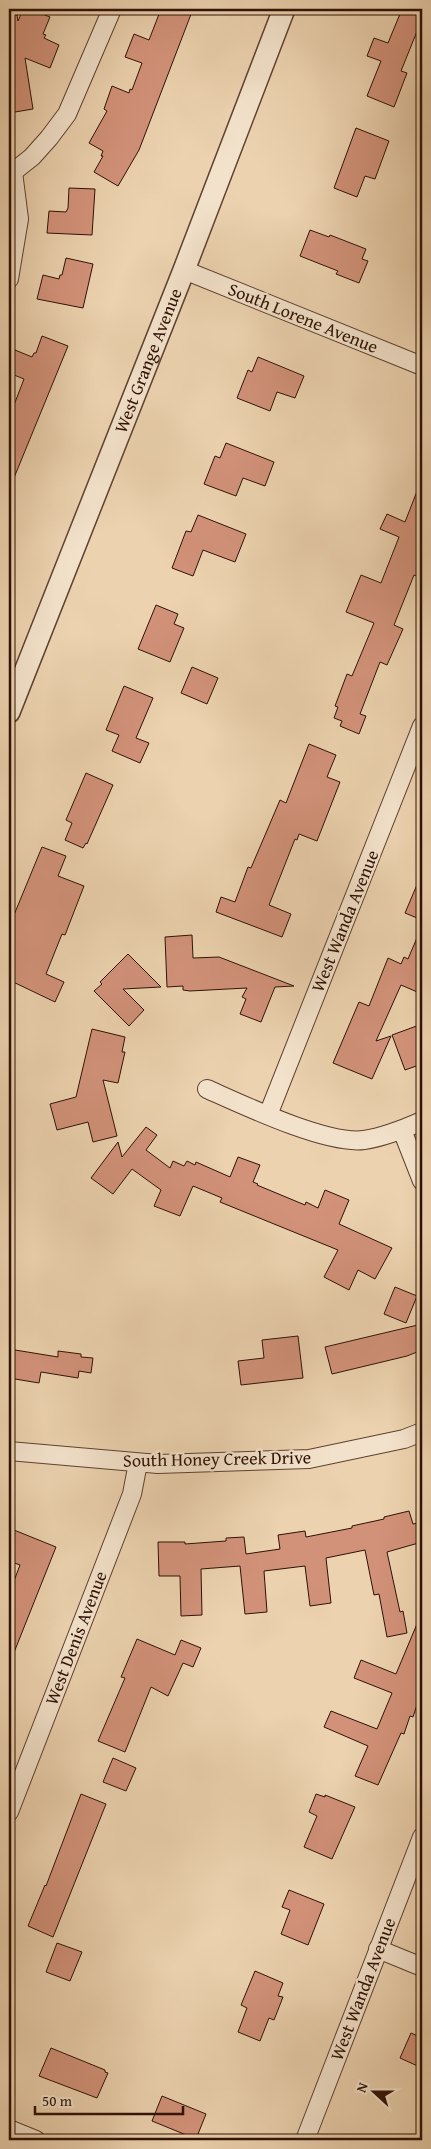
<svg xmlns="http://www.w3.org/2000/svg" width="431" height="2149" viewBox="0 0 431 2149" font-family="'Gentium Book Plus',serif">
<rect width="100%" height="100%" fill="#ecd2af"/>
<filter id="stains"><feTurbulence type="fractalNoise" baseFrequency=".004" numOctaves="4"/><feColorMatrix values="0 0 0 0 .2 0 0 0 0 .09 0 0 0 0 .02 0 0 0 .5 -.17"/></filter>
<radialGradient id="worn" r=".72"><stop offset=".6" stop-color="#630" stop-opacity="0"/><stop offset="1" stop-color="#630" stop-opacity=".3"/></radialGradient>
<g fill="#d2927a" stroke="#2e1105">
<polygon points="23,9 30,9 50,17 43,34 46,35 44,38 59,45 50,68 25,58 33,109 9,113 9,15 17,15 18,21"/>
<polygon points="161,9 193,9 139,150 118,186 94,172 103,156 101,156 103,151 89,143 107,111 104,109 112,86 129,93 130,89 132,90 142,63 125,57 134,34 149,40"/>
<polygon points="402,9 422,9 422,19 401,71 407,73 394,107 367,96 381,61 367,56 374,38 388,43"/>
<polygon points="356,128 389,141 375,179 365,176 357,197 334,188"/>
<polygon points="69,188 95,189 92,235 47,233 49,211 66,212 68,208"/>
<polygon points="310,230 329,237 330,235 366,249 362,259 368,261 359,283 336,274 338,271 300,256"/>
<polygon points="66,258 93,264 83,308 37,299 43,275 59,279 60,275 62,275"/>
<polygon points="42,336 68,346 9,490 9,418 24,379 9,373 9,365 15,350 32,357 34,353 36,353"/>
<polygon points="258,357 304,376 295,398 277,392 270,411 237,398 248,370 252,372"/>
<polygon points="226,443 274,462 265,486 243,478 236,496 204,484 215,456 220,458"/>
<polygon points="421,481 422,578 414,575 394,625 403,629 387,665 380,662 360,714 366,716 359,734 340,726 342,721 334,718 338,707 335,706 347,674 352,676 374,623 346,612 361,575 381,583 399,537 380,529 387,514 405,522"/>
<polygon points="198,515 246,534 235,562 203,550 193,576 172,568 186,531 191,532"/>
<polygon points="156,605 178,614 174,624 184,628 170,662 138,649"/>
<polygon points="192,667 218,678 207,704 181,693"/>
<polygon points="124,686 153,698 136,738 149,743 140,763 112,751 119,735 106,730"/>
<polygon points="309,744 336,755 327,777 340,782 317,841 299,834 297,840 295,839 269,905 291,914 282,937 216,912 221,897 235,902 248,867 251,868 280,800 286,803"/>
<polygon points="86,773 113,785 87,844 86,843 83,848 65,840 72,823 66,820"/>
<polygon points="42,847 66,856 58,876 84,886 65,935 62,934 46,974 64,982 55,1002 9,980 9,942 13,930 9,927"/>
<polygon points="422,873 422,920 405,913"/>
<polygon points="422,926 422,994 401,985 376,1041 391,1036 372,1079 333,1063 359,1002 369,1006 388,958 401,964 404,957 408,959"/>
<polygon points="192,935 193,958 219,957 294,986 275,987 261,1022 240,1014 246,999 242,997 247,988 190,991 183,990 183,986 167,987 165,937"/>
<polygon points="128,954 161,987 123,989 144,1010 129,1026 94,991 102,984 100,982"/>
<polygon points="422,1024 422,1064 405,1070 392,1035"/>
<polygon points="92,1029 125,1037 122,1052 125,1052 118,1083 103,1080 117,1136 93,1142 88,1122 57,1130 50,1104 76,1097"/>
<polygon points="146,1127 157,1135 146,1150 170,1168 173,1161 184,1166 187,1161 195,1165 196,1162 230,1177 238,1157 260,1165 253,1182 258,1184 257,1185 305,1205 306,1202 318,1208 325,1190 349,1200 339,1224 392,1248 375,1279 358,1270 349,1290 324,1277 338,1250 220,1202 222,1198 193,1186 180,1216 154,1206 161,1190 132,1169 113,1194 91,1178 118,1142 122,1157"/>
<polygon points="395,1287 417,1296 406,1323 384,1314"/>
<polygon points="422,1324 422,1350 407,1356 332,1374 325,1347"/>
<polygon points="298,1336 303,1378 241,1385 238,1361 264,1358 262,1340"/>
<polygon points="9,1349 58,1357 58,1351 81,1354 81,1357 93,1358 91,1373 79,1371 78,1378 41,1372 39,1383 9,1378"/>
<polygon points="409,1511 413,1524 422,1522 422,1542 387,1552 400,1612 403,1611 407,1633 387,1637 379,1594 374,1595 365,1550 326,1558 331,1603 310,1606 305,1566 264,1571 267,1612 245,1614 240,1566 201,1569 202,1615 181,1616 180,1576 159,1576 158,1542 185,1542 185,1544 226,1541 226,1538 244,1537 246,1554 280,1549 278,1535 305,1531 306,1537 352,1528 352,1526 384,1519 384,1517"/>
<polygon points="9,1528 56,1547 9,1665 9,1594 20,1565 9,1561"/>
<polygon points="422,1612 422,1690 413,1717 410,1716 404,1734 401,1733 378,1785 355,1776 368,1746 324,1727 331,1711 377,1729 392,1693 354,1678 361,1660 396,1674"/>
<polygon points="137,1639 175,1655 181,1640 201,1648 193,1667 183,1663 168,1696 151,1687 125,1752 98,1741 125,1678 121,1677"/>
<polygon points="113,1758 136,1768 126,1791 103,1782"/>
<polygon points="81,1794 106,1804 53,1937 28,1926 45,1885 46,1886"/>
<polygon points="316,1794 325,1797 325,1795 355,1807 332,1859 304,1847 317,1816 309,1812"/>
<polygon points="289,1890 324,1904 308,1945 281,1934 290,1910 282,1907"/>
<polygon points="57,1943 82,1952 70,1981 46,1972"/>
<polygon points="255,1971 283,1983 278,1996 283,1997 274,2020 269,2018 260,2041 238,2032 247,2008 241,2005"/>
<polygon points="411,2033 422,2038 422,2068 400,2058"/>
<polygon points="51,2048 105,2070 105,2072 108,2073 97,2098 39,2076"/>
<polygon points="162,2096 206,2114 196,2139 152,2121"/>
</g>
<g fill="none" stroke-linecap="round" stroke-linejoin="round">
<defs>
<g id="minor">
<polyline points="13,172 32,157 49,138 67,114 112,9"/>
<polyline points="184,270 422,366"/>
<polyline points="9,279 19,219 13,172"/>
<path d="M207 1089C243 1105 327 1145 364 1140 384 1137 404 1129 422 1121"/>
<polyline points="268,1115 422,726"/>
<polyline points="402,1130 422,1181"/>
<polyline points="9,1451 158,1464 309,1459 404,1439 422,1432"/>
<polyline points="9,1812 132,1494 138,1463"/>
<polyline points="378,1949 422,1967"/>
<polyline points="9,2129 36,2140"/>
<polyline points="305,2140 422,1837"/>
</g>
<g id="tertiary">
<path id="s1" d="M9 712 184 270 284 9"/>
</g>
</defs>
<use href="#minor" stroke="#5e4130" stroke-width="20"/>
<use href="#tertiary" stroke="#5e4130" stroke-width="24"/>
<use href="#minor" stroke="#f3e2cb" stroke-width="18"/>
<use href="#tertiary" stroke="#f3e2cb" stroke-width="21"/>
</g>
<g text-anchor="middle" stroke-width="4.5" stroke-linejoin="round" paint-order="stroke">
<g font-size="18" fill="#2e1105" stroke="#f3e2cb">
<text transform="translate(303 318) rotate(22)" y="6">South Lorene Avenue</text>
<text dy="6" stroke="none"><textPath href="#s1" startOffset="378">West Grange Avenue</textPath></text>
<text transform="translate(345 921) rotate(-68)" y="6">West Wanda Avenue</text>
<text transform="translate(217 1459) rotate(-1)" y="6">South Honey Creek Drive</text>
<text transform="translate(76 1638) rotate(-69)" y="6">West Denis Avenue</text>
<text transform="translate(363 1989) rotate(-69)" y="6">West Wanda Avenue</text>
</g>
</g>
<rect width="431" height="2149" fill="none" stroke="#ecd2af" stroke-width="30"/>
<rect x="10" y="10" width="411" height="2129" fill="none" stroke="#2e1105" stroke-width="2.5"/>
<rect x="15" y="15" width="401" height="2119" fill="none" stroke="#2e1105"/>
<g transform="translate(374 2092) rotate(291)" stroke="#f3e2cb" stroke-width="4" paint-order="stroke">
<path d="M0-4L9 19L0 12L-9 19Z" fill="#2e1105"/>
<text y="-8" font-size="14" font-weight="bold" text-anchor="middle" fill="#2e1105">N</text>
</g>
<path d="M35 2106v8h148v-8" fill="none" stroke="#2e1105" stroke-width="2.5"/>
<text x="42" y="2106" font-size="15" fill="#2e1105" stroke="#f3e2cb" stroke-width="4" paint-order="stroke">50 m</text>
<rect width="100%" height="100%" filter="url(#stains)"/>
<rect width="100%" height="100%" fill="url(#worn)"/>
</svg>
